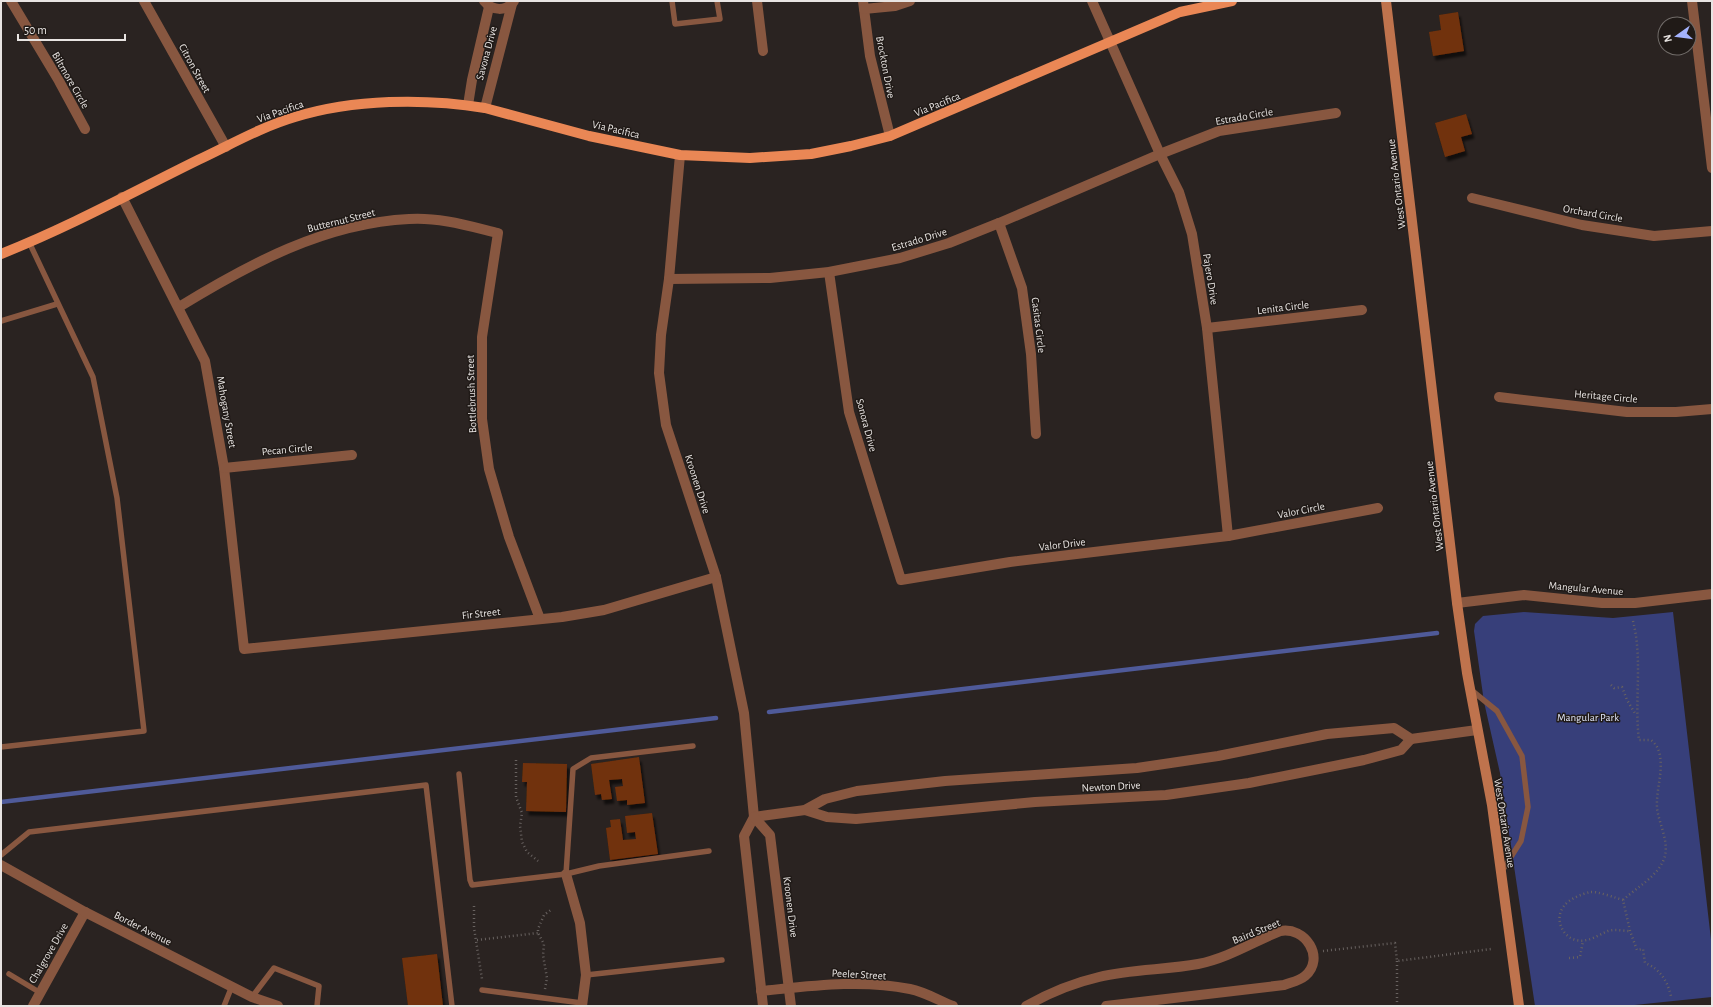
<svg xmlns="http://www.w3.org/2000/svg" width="1713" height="1007" viewBox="0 0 1713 1007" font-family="'Alegreya Sans',sans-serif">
<defs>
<filter id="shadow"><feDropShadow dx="2.5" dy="4.5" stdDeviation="1" flood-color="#0009"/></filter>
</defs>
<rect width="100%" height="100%" fill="#2a2321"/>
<polygon fill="#373f7a" points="1524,612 1613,618 1673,612 1712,948 1712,997 1625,1006 1535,1006 1500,773 1484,702 1474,631 1475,624 1483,616"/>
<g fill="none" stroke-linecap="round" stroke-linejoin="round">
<g stroke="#4f5a99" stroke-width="4.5">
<polyline points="769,712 1437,633"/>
<polyline points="1,802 716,718"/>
</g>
</g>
<g fill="#71310a" filter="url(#shadow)">
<polygon points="1458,12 1464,51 1433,56 1429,32 1441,30 1439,15"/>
<polygon points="1466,114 1472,134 1461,137 1465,151 1445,157 1435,123"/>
<polygon points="639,757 645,803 627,805 627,800 617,801 615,787 623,786 622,779 609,780 612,799 602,800 601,794 595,795 591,764"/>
<polygon points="523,763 567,764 566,812 526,811 527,782 522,782"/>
<polygon points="652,813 658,854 610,860 606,828 611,827 610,820 620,819 623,840 636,839 635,832 627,833 625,816"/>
<polygon points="437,954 443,1006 408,1006 402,958"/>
</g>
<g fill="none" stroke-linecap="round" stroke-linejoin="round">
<g stroke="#686260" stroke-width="2.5" stroke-dasharray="1 3" stroke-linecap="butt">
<path d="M1633 621C1643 660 1634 700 1639 740H1651C1656 744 1659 749 1660 756 1663 773 1656 790 1657 808 1659 825 1670 842 1664 859 1657 877 1637 887 1623 900L1630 931 1637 950 1643 949 1645 963C1660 969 1667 980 1671 996"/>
<polyline points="1611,685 1614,688 1622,687 1627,700 1636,715"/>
<polyline points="516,760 516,797 522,813 520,826 522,842 527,852 538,861"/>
<path d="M1623 900C1616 898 1597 891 1590 892 1582 894 1569 899 1564 906 1554 918 1562 937 1576 940 1588 943 1598 935 1608 931 1615 929 1623 931 1630 931"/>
<polyline points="474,906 474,928 482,979"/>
<polyline points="477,940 538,933"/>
<polyline points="1323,951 1395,943 1397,961 1491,949"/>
<polyline points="1569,958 1580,957 1583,941"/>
<polyline points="1397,961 1397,1006"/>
<polyline points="545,989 547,978 543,955 544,944 538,933 538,929 544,915 552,909"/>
</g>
<g stroke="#885740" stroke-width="5.5">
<polyline points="672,1 675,24 720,19 717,1"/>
<polyline points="1,321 57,304"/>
<polyline points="1470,689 1497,711 1522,756 1528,807 1521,841 1502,871"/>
<polyline points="1,747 144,731 117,498 93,377 29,242"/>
<polyline points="459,774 470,880 472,885 566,874 599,866 709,851"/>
<polyline points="1,855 29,832 426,785 452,1006"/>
<polyline points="566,874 573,769 591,758 693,746"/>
<polyline points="9,974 39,992"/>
<polyline points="586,975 722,960"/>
<polyline points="482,990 582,1003"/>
<polyline points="252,997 274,968 319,986 317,1006"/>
<polyline points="224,1006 232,986"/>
</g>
<g stroke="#885740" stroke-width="10">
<polyline points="11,1 59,81 85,129"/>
<polyline points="144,1 226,147"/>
<path d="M484 1C492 11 506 12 514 1"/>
<polyline points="757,1 763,51"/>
<polyline points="863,1 870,56 890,136"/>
<polyline points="1092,1 1160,154 1179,192 1192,234 1207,328 1228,536"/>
<polyline points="1692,1 1712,168"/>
<polyline points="864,9 895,6 910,1"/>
<polyline points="468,105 472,80 489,7"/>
<polyline points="485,108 512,4"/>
<polyline points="680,155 669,279 661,335 659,373 666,425 716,577 744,713 754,817 744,836 763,1006"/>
<polyline points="122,197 205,361 224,468 244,649 562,617 604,610 716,577"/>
<polyline points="1472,198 1582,225 1654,236 1712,231"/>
<polyline points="999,223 1022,288 1031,354 1036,434"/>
<polyline points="829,272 849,412 901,580 1010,562 1228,536 1378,508"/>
<polyline points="669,279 770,278 829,272 900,258 949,243 999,223 1160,154 1219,131 1336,113"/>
<path d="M179 307C249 264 325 223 409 219 439 217 469 226 498 233L482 337V419L489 469 509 537 540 619"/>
<polyline points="1207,328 1362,310"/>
<polyline points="1499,397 1627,412 1676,412 1712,409"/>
<polyline points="224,468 352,455"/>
<polyline points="805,810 827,817 856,819 1035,802 1166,795 1249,783 1364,760 1401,750 1411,739"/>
<polyline points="754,817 805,810 825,799 857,791 945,781 1137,768 1218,756 1327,734 1394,728 1411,739 1477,730"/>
<polyline points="754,817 770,835 791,1006"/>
<polyline points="566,874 580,923 586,975 582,1006"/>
<path d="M761 991C811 986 861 979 910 989 925 992 940 1001 953 1006"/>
<polyline points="33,1006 85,912"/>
<path d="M1026 1006C1049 993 1073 983 1099 977 1131 969 1166 970 1198 964 1228 958 1253 942 1280 931 1305 926 1326 958 1305 976 1299 981 1292 982 1284 985L1106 1006"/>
</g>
<g stroke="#885740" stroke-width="10">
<polyline points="1457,603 1524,595 1602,603 1635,603 1712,594"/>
<polyline points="1,865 85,912 252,997 278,1006"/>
</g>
<polyline stroke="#bf734d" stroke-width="10" points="1386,1 1457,603 1467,673 1492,805 1519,1006"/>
<path stroke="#ea8755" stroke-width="10" d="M1 254C69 227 133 192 198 160 230 145 261 127 295 117 353 99 425 98 485 108L589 136 680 155 750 158 811 154 851 146 890 136 1180 12 1232 1"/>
</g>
<g text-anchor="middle" stroke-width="3" stroke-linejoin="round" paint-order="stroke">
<g font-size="11" fill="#e8e4e2" stroke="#201a17">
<text transform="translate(486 53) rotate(-75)" y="4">Savona Drive</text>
<text transform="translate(886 67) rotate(79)" y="4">Brockton Drive</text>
<text transform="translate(195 68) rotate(61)" y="4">Citron Street</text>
<text transform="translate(71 80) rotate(60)" y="4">Biltmore Circle</text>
<text transform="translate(937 104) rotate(-22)" y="4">Via Pacifica</text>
<text transform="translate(280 111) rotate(-19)" y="4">Via Pacifica</text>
<text transform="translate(1244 116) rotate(-10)" y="4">Estrado Circle</text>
<text transform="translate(616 129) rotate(13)" y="4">Via Pacifica</text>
<text transform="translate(1396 184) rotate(-97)" y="4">West Ontario Avenue</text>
<text transform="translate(1593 213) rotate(10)" y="4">Orchard Circle</text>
<text transform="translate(341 220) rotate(-14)" y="4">Butternut Street</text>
<text transform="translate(919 239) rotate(-17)" y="4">Estrado Drive</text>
<text transform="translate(1211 279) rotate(81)" y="4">Pajero Drive</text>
<text transform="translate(1283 307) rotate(-7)" y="4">Lenita Circle</text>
<text transform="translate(1039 325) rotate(83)" y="4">Casitas Circle</text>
<text transform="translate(471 394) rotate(-92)" y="4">Bottlebrush Street</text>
<text transform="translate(1606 396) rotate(5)" y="4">Heritage Circle</text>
<text transform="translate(227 412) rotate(80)" y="4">Mahogany Street</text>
<text transform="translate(867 425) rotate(75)" y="4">Sonora Drive</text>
<text transform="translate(287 449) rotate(-5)" y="4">Pecan Circle</text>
<text transform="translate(698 484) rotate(72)" y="4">Kroonen Drive</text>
<text transform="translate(1434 506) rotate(-97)" y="4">West Ontario Avenue</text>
<text transform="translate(1301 510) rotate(-11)" y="4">Valor Circle</text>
<text transform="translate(1062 544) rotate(-7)" y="4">Valor Drive</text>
<text transform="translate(1586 588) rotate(5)" y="4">Mangular Avenue</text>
<text transform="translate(481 613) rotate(-6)" y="4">Fir Street</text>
<text transform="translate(1111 786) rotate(-3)" y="4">Newton Drive</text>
<text transform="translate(1505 823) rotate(81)" y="4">West Ontario Avenue</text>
<text transform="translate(791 907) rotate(83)" y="4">Kroonen Drive</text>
<text transform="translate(143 928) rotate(27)" y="4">Border Avenue</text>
<text transform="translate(1256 931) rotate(-22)" y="4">Baird Street</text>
<text transform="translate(48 953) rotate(-60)" y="4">Chalgrove Drive</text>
<text transform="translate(859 974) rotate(3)" y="4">Peeler Street</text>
</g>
<g font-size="11" fill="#dee3f6" stroke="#201a17">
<text x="1588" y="721">Mangular Park</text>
</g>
</g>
<rect width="1713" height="1007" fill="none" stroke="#e8e4e2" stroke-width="4"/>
<g transform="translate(1677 36) rotate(256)"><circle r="19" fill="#201a17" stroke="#706b68"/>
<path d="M0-3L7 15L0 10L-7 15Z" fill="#a3b2fd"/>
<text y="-6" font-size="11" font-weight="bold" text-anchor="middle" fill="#e8e4e2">N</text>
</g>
<path d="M18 34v6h107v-6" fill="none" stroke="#e8e4e2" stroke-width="2"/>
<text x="24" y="34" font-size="12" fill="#e8e4e2" stroke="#201a17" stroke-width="3" paint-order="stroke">50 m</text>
</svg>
